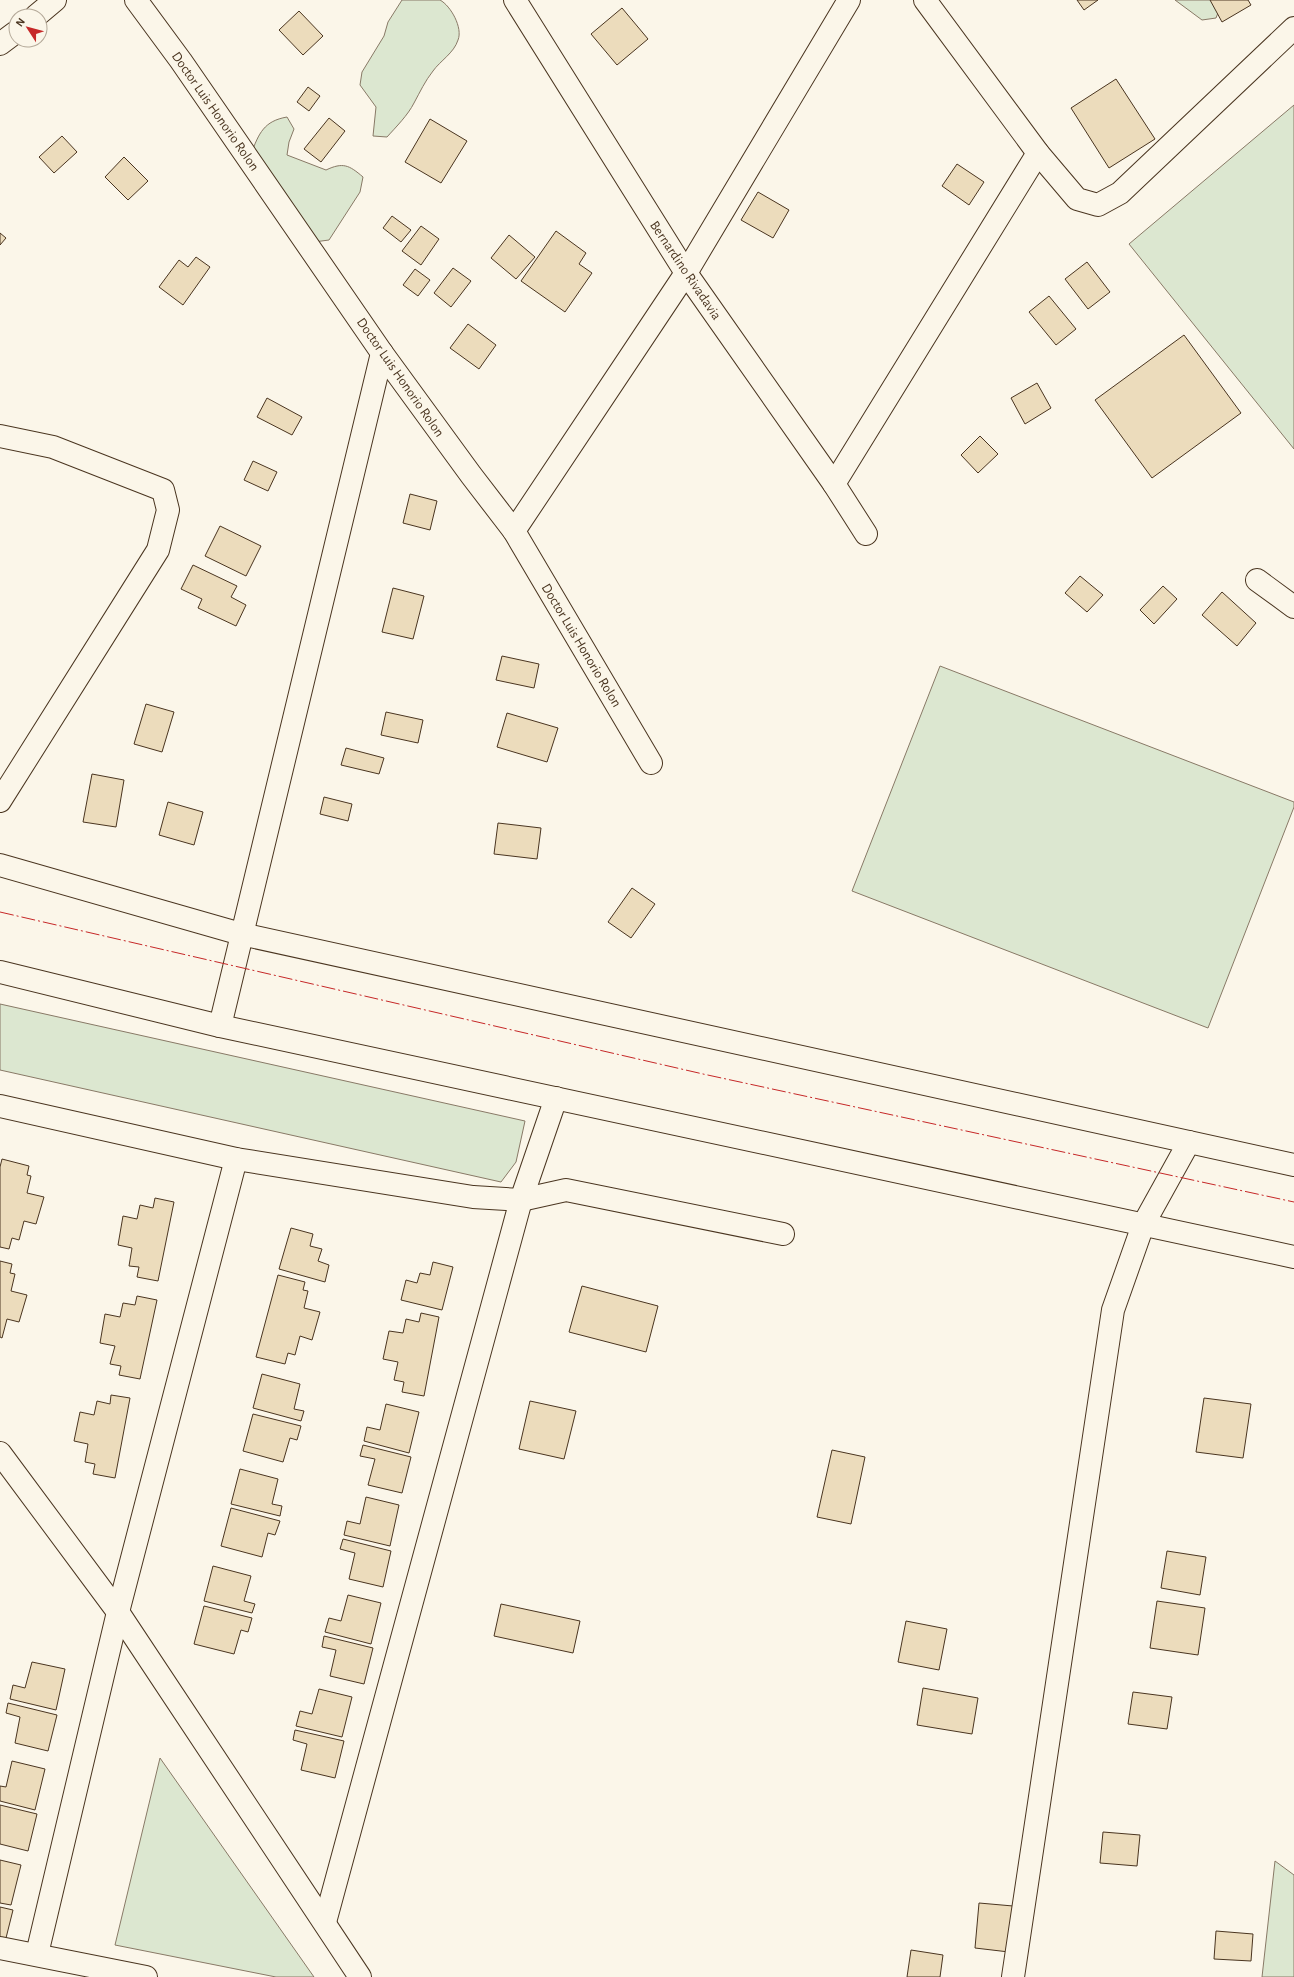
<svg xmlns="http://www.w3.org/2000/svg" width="1294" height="1977" viewBox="0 0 1294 1977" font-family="'Alegreya Sans',sans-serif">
<rect width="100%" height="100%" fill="#fbf6e9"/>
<g fill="#dce7d0" stroke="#887966">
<path d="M402 0H440C451 6 463 28 458 40 454 53 440 61 433 71 425 81 420 92 414 103 408 115 396 127 387 137L373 136 376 107 360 85 362 72 384 36 388 22Z"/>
<polygon points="1175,0 1223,0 1216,18 1202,20"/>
<polygon points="1294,105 1294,449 1129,244"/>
<path d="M287 117 294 129 289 142 287 155 326 170C343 162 349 165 363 177L360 192 329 240 314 242 251 154C259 133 264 121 287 117Z"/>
<polygon points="940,666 1294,802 1294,807 1208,1028 852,891"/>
<polygon points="0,1004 525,1121 516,1162 501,1182 0,1070"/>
<polygon points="160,1758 314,1977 276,1977 115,1945"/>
<polygon points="1275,1861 1294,1875 1294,1977 1262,1977"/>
</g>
<g fill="#ecdcbc" stroke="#4a3520">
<polygon points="1077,0 1098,0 1084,10"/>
<polygon points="1210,0 1248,0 1251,5 1222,22"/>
<polygon points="622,8 648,39 617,65 591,34"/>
<polygon points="299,11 323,36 303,55 279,30"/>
<polygon points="1116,79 1155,139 1109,168 1071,108"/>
<polygon points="308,87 320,96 309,111 297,102"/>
<polygon points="329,118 345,131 321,162 304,149"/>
<polygon points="430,119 467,141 441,183 405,162"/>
<polygon points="62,136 77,152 54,173 39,157"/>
<polygon points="124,157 148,181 128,200 105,177"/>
<polygon points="957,164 984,182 969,205 942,186"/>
<polygon points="758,192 789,210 773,238 741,220"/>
<polygon points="392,216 411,230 401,242 383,228"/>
<polygon points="421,226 439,239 421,265 402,251"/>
<polygon points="556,231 586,253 579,264 592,273 565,312 521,281"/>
<polygon points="0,233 6,238 0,245"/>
<polygon points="509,235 535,257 516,279 491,258"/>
<polygon points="196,257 210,267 183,305 159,287 179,260 188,267"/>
<polygon points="1087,262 1110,292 1088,309 1065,279"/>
<polygon points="453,268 471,281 451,307 434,293"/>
<polygon points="415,269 430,280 418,296 403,285"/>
<polygon points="1049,296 1076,329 1056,345 1029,312"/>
<polygon points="468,324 496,345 479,369 450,348"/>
<polygon points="1184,335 1241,413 1152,478 1095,400"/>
<polygon points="1037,383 1051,408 1025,424 1011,398"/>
<polygon points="267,398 302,417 292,435 257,417"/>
<polygon points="980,436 998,454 978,473 961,455"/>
<polygon points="253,461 277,472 268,491 244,480"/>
<polygon points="410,494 437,501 430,530 403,523"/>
<polygon points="220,526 261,546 246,576 205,556"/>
<polygon points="193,565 237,586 231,597 246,605 236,626 198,608 202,599 181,589"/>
<polygon points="1080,576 1103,595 1087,612 1065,593"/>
<polygon points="1163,586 1177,599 1154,624 1140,610"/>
<polygon points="393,588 424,596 413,639 382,632"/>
<polygon points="1222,592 1256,623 1237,646 1202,615"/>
<polygon points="502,656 539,664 534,688 496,680"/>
<polygon points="146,704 174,712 162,752 134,744"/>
<polygon points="386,712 423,720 418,743 381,735"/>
<polygon points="507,713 558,728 547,762 497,747"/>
<polygon points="346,748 384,758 379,774 341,765"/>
<polygon points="92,774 124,780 116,827 83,822"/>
<polygon points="324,797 352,804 348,821 320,814"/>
<polygon points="168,802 203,812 194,845 159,835"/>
<polygon points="498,823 541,828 537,859 494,854"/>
<polygon points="632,888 655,904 631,938 608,922"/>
<polygon points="2,1159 29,1166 27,1175 31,1176 27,1193 44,1197 36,1224 24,1221 19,1240 12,1238 9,1249 0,1247 0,1167"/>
<polygon points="155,1198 174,1202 158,1281 137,1277 139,1267 129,1266 132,1248 118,1245 123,1216 137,1219 140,1205 153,1208"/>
<polygon points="291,1228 313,1234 310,1246 322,1249 318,1261 329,1265 325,1282 279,1269"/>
<polygon points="0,1261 12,1264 10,1273 15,1274 11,1291 27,1295 19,1322 7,1319 2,1338 0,1337"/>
<polygon points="433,1262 453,1267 442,1310 401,1300 406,1280 417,1283 420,1273 430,1275"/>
<polygon points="278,1275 305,1282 303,1290 308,1291 304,1308 320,1312 312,1340 300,1336 295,1355 288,1353 285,1364 256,1357"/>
<polygon points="582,1286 658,1306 646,1352 569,1332"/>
<polygon points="137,1296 157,1300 140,1379 119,1375 121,1366 110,1364 115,1346 100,1343 105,1314 120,1317 123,1303 135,1305"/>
<polygon points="421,1313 439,1317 424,1396 402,1392 404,1382 394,1380 398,1362 383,1359 389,1331 403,1333 406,1319 419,1322"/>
<polygon points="262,1374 300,1384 294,1409 304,1411 301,1421 253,1408"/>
<polygon points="111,1395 130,1398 115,1478 93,1474 95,1464 85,1462 88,1444 74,1441 80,1412 94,1415 97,1401 110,1404"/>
<polygon points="1204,1398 1251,1404 1243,1458 1196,1452"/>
<polygon points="530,1401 576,1411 564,1459 519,1449"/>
<polygon points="386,1404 419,1412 409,1453 364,1441 367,1427 380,1430"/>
<polygon points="253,1414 301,1426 297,1440 290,1438 283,1462 243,1451"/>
<polygon points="363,1445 411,1457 402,1493 368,1485 375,1459 360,1456"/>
<polygon points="832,1450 865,1457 851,1524 817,1517"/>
<polygon points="240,1469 278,1479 272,1504 282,1506 280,1516 231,1504"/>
<polygon points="366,1497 399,1505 390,1546 344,1535 347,1521 360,1524"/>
<polygon points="231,1508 280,1521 275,1535 268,1533 262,1557 221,1546"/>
<polygon points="343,1539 391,1551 383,1587 349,1579 355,1553 340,1549"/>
<polygon points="1167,1551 1206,1557 1200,1595 1161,1588"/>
<polygon points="213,1566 251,1576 244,1601 255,1604 252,1613 204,1601"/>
<polygon points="348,1595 381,1603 371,1644 325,1632 329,1618 341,1621"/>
<polygon points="1157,1601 1205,1608 1198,1655 1150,1648"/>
<polygon points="501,1604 580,1621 573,1653 494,1636"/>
<polygon points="204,1606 252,1618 248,1632 241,1630 234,1654 194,1644"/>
<polygon points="906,1621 947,1629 939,1670 898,1662"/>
<polygon points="324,1636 373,1648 364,1684 330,1676 336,1650 322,1647"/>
<polygon points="32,1662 65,1669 56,1710 10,1699 13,1685 25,1688"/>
<polygon points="923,1688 978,1698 972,1734 917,1725"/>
<polygon points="319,1689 352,1697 342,1737 296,1726 300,1711 312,1714"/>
<polygon points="1133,1692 1172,1697 1167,1729 1128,1724"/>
<polygon points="8,1703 57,1715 48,1751 15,1743 20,1717 6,1713"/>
<polygon points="295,1730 344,1741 335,1778 301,1770 307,1744 293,1740"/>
<polygon points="12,1761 45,1769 35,1810 0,1801 0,1786 6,1787"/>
<polygon points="0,1805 37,1814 28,1851 0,1844"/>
<polygon points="1103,1832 1140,1835 1137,1866 1100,1863"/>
<polygon points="0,1860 21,1865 11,1905 0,1903"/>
<polygon points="979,1903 1013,1906 1009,1952 975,1948"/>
<polygon points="0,1907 13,1910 4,1946 0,1945"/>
<polygon points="1216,1931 1253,1934 1251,1961 1214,1959"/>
<polygon points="911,1950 943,1955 940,1977 907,1977"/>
</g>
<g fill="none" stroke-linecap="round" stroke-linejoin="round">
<defs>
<g id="minor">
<polyline points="136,0 181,61 382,353 471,475 514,531 651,763"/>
<polyline points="515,0 686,273 834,484 866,534"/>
<polyline points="925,0 1038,153 1077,199 1098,205 1120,193 1294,28"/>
<polyline points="36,16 55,0"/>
<polyline points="0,44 16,32"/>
<polyline points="0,436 53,447 163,490 168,510 158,550 0,801"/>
<polyline points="834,484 1038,153"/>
<polyline points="514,531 686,273 849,0"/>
<polyline points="1257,580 1294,607"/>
<polyline points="0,865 241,934 1294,1165"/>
<polyline points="0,972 220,1026 1294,1257"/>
<polyline points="220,1026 382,353"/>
<polyline points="0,1106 236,1159 473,1197 521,1200 566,1190 783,1234"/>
<polyline points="0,1453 118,1612 360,1977"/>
<polyline points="325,1922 521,1200 556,1098"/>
<polyline points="0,1948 146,1977"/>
<polyline points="37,1954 118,1612 236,1159"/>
<polyline points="1013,1977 1113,1310 1143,1225 1189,1142"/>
</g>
</defs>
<use href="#minor" stroke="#4a3520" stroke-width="24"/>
<use href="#minor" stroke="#fbf6e9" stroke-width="22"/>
<polyline stroke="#c62828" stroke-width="1" stroke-dasharray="14 3 2 3" stroke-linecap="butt" points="0,912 703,1074 1294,1202"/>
</g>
<g text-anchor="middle" stroke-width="3" stroke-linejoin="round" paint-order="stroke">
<g font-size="14" fill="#4a3520" stroke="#fbf6e9">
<text transform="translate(216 111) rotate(55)" y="5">Doctor Luis Honorio Rolon</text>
<text transform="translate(686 270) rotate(56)" y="5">Bernardino Rivadavia</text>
<text transform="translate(401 377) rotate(55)" y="5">Doctor Luis Honorio Rolon</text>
<text transform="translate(582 645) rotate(59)" y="5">Doctor Luis Honorio Rolon</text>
</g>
</g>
<g transform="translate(28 28) rotate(306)"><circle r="19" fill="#fbf6e9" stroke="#b4a999"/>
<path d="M0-3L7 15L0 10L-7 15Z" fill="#c62828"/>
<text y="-6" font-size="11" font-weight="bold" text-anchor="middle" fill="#4a3520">N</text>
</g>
</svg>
